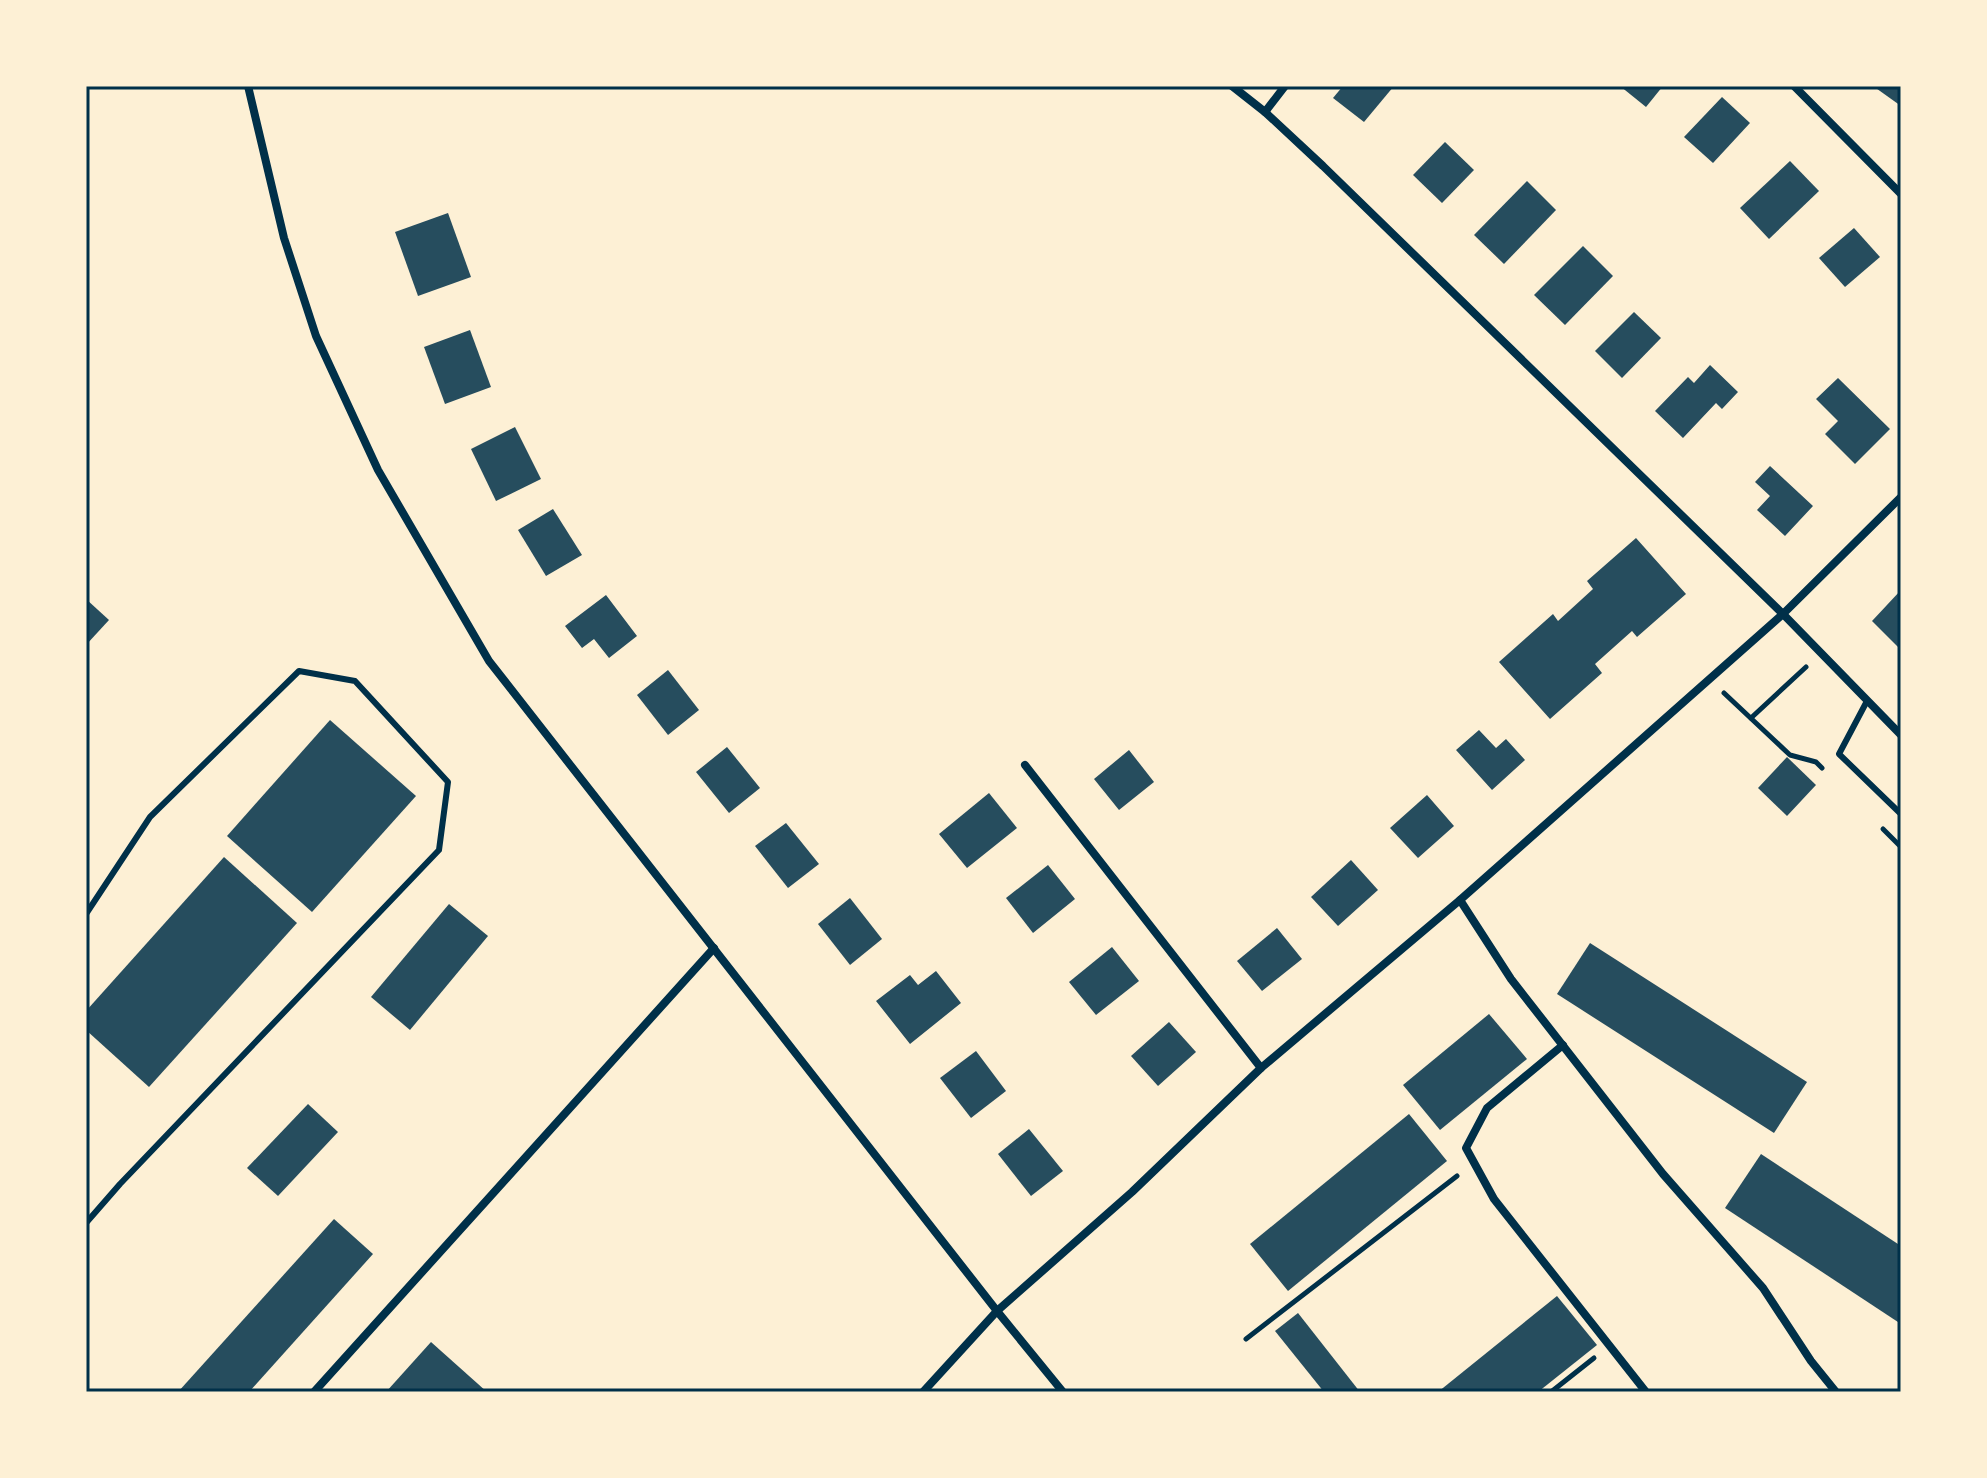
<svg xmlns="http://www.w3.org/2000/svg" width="1987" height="1478" viewBox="0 0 1987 1478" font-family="Figtree,sans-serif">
<rect width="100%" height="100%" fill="#fdf0d5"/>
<g fill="#264d5e">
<polygon points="1343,86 1394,86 1364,122 1333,98"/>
<polygon points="1620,86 1663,86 1646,107"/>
<polygon points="1873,86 1901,86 1901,106"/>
<polygon points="1722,97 1750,123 1713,163 1684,137"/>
<polygon points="1445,142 1474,170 1442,203 1413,175"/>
<polygon points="1790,161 1819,191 1769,239 1740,208"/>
<polygon points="1527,181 1556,210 1504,264 1474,235"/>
<polygon points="448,213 471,277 418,296 395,232"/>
<polygon points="1854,228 1880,257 1845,287 1819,258"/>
<polygon points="1583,246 1613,276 1565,325 1534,295"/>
<polygon points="1634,312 1661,338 1622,378 1595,351"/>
<polygon points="470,330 491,387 445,404 424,347"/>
<polygon points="1710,365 1738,392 1722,409 1716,403 1683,438 1655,411 1688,377 1694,383"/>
<polygon points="1838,378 1890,429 1855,464 1825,434 1838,421 1816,399"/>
<polygon points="515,427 541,479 496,501 471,449"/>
<polygon points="1770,466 1813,506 1785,536 1757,510 1770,496 1755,482"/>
<polygon points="553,509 582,555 546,576 518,530"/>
<polygon points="1636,538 1686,594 1637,637 1632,631 1595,664 1602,673 1550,719 1499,662 1553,614 1558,621 1593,589 1587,581"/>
<polygon points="1901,590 1901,646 1899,648 1872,621"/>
<polygon points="606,595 637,636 609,658 594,639 582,648 565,626"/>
<polygon points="86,599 109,620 86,645"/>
<polygon points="668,670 699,710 668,735 637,695"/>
<polygon points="330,720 416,796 312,912 227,836"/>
<polygon points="1479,730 1496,748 1506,739 1525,760 1492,790 1456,750"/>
<polygon points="727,747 760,788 729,813 696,772"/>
<polygon points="1129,750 1154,782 1119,810 1094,779"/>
<polygon points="1787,757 1816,785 1787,816 1758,788"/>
<polygon points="989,793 1017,828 967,868 939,834"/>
<polygon points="1427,795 1454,826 1418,858 1390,828"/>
<polygon points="786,823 819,864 788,888 755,846"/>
<polygon points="224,857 297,923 149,1087 86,1030 86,1011"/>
<polygon points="1351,860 1378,890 1338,926 1311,897"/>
<polygon points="1048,865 1075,899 1033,933 1006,898"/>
<polygon points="850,898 882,939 850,965 818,924"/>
<polygon points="449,904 488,936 410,1030 371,997"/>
<polygon points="1277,928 1302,959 1262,991 1237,961"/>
<polygon points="1590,943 1807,1082 1774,1133 1557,994"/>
<polygon points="1112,947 1139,981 1096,1015 1069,982"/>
<polygon points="936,971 961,1003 910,1044 876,1001 910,975 918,985"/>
<polygon points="1489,1014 1527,1059 1440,1130 1403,1085"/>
<polygon points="1169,1022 1196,1052 1158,1086 1131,1056"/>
<polygon points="976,1051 1006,1091 971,1118 940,1078"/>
<polygon points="308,1104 338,1132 278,1196 247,1168"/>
<polygon points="1409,1114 1447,1161 1288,1291 1250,1244"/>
<polygon points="1029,1129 1063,1171 1031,1196 998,1154"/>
<polygon points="1761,1154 1901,1246 1901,1324 1725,1208"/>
<polygon points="334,1219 373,1254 249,1392 178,1392"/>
<polygon points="1557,1296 1597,1345 1538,1392 1438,1392"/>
<polygon points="1298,1313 1360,1392 1324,1392 1275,1331"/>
<polygon points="431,1342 487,1392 386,1392"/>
</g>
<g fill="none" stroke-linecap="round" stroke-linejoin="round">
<g stroke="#003049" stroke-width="5">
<polyline points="1724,693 1790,755 1816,762 1822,768"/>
<polyline points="1751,718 1806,667"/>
<polyline points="1883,829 1901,847"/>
<polyline points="1246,1339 1457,1176"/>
<polyline points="1551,1392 1594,1358"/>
</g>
<g stroke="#003049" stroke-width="6">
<polyline points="1867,701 1839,754 1901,814"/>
<polyline points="86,914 150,817 299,671 355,681 448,782 439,850 120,1184 86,1223"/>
</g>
<g stroke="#003049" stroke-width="8">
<polyline points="248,86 284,238 316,336 378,470 489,661 997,1311 1063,1392"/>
<polyline points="1232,86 1265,112 1323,166 1783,614 1901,735"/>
<polyline points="1794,86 1901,194"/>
<polyline points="1265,112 1285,86"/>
<polyline points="1025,765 1261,1068"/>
<polyline points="1460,900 1511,979 1663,1174 1763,1288 1811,1361 1836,1392"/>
<polyline points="1563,1045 1487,1108 1466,1148 1494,1199 1646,1392"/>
<polyline points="314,1392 714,948"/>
<polyline points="923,1392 997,1311 1132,1192 1261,1068 1460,900 1783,614 1901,497"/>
</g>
</g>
<rect width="1987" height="1478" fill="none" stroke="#fdf0d5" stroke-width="176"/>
<rect x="88" y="88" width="1811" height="1302" fill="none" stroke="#003049" stroke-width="3"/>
</svg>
